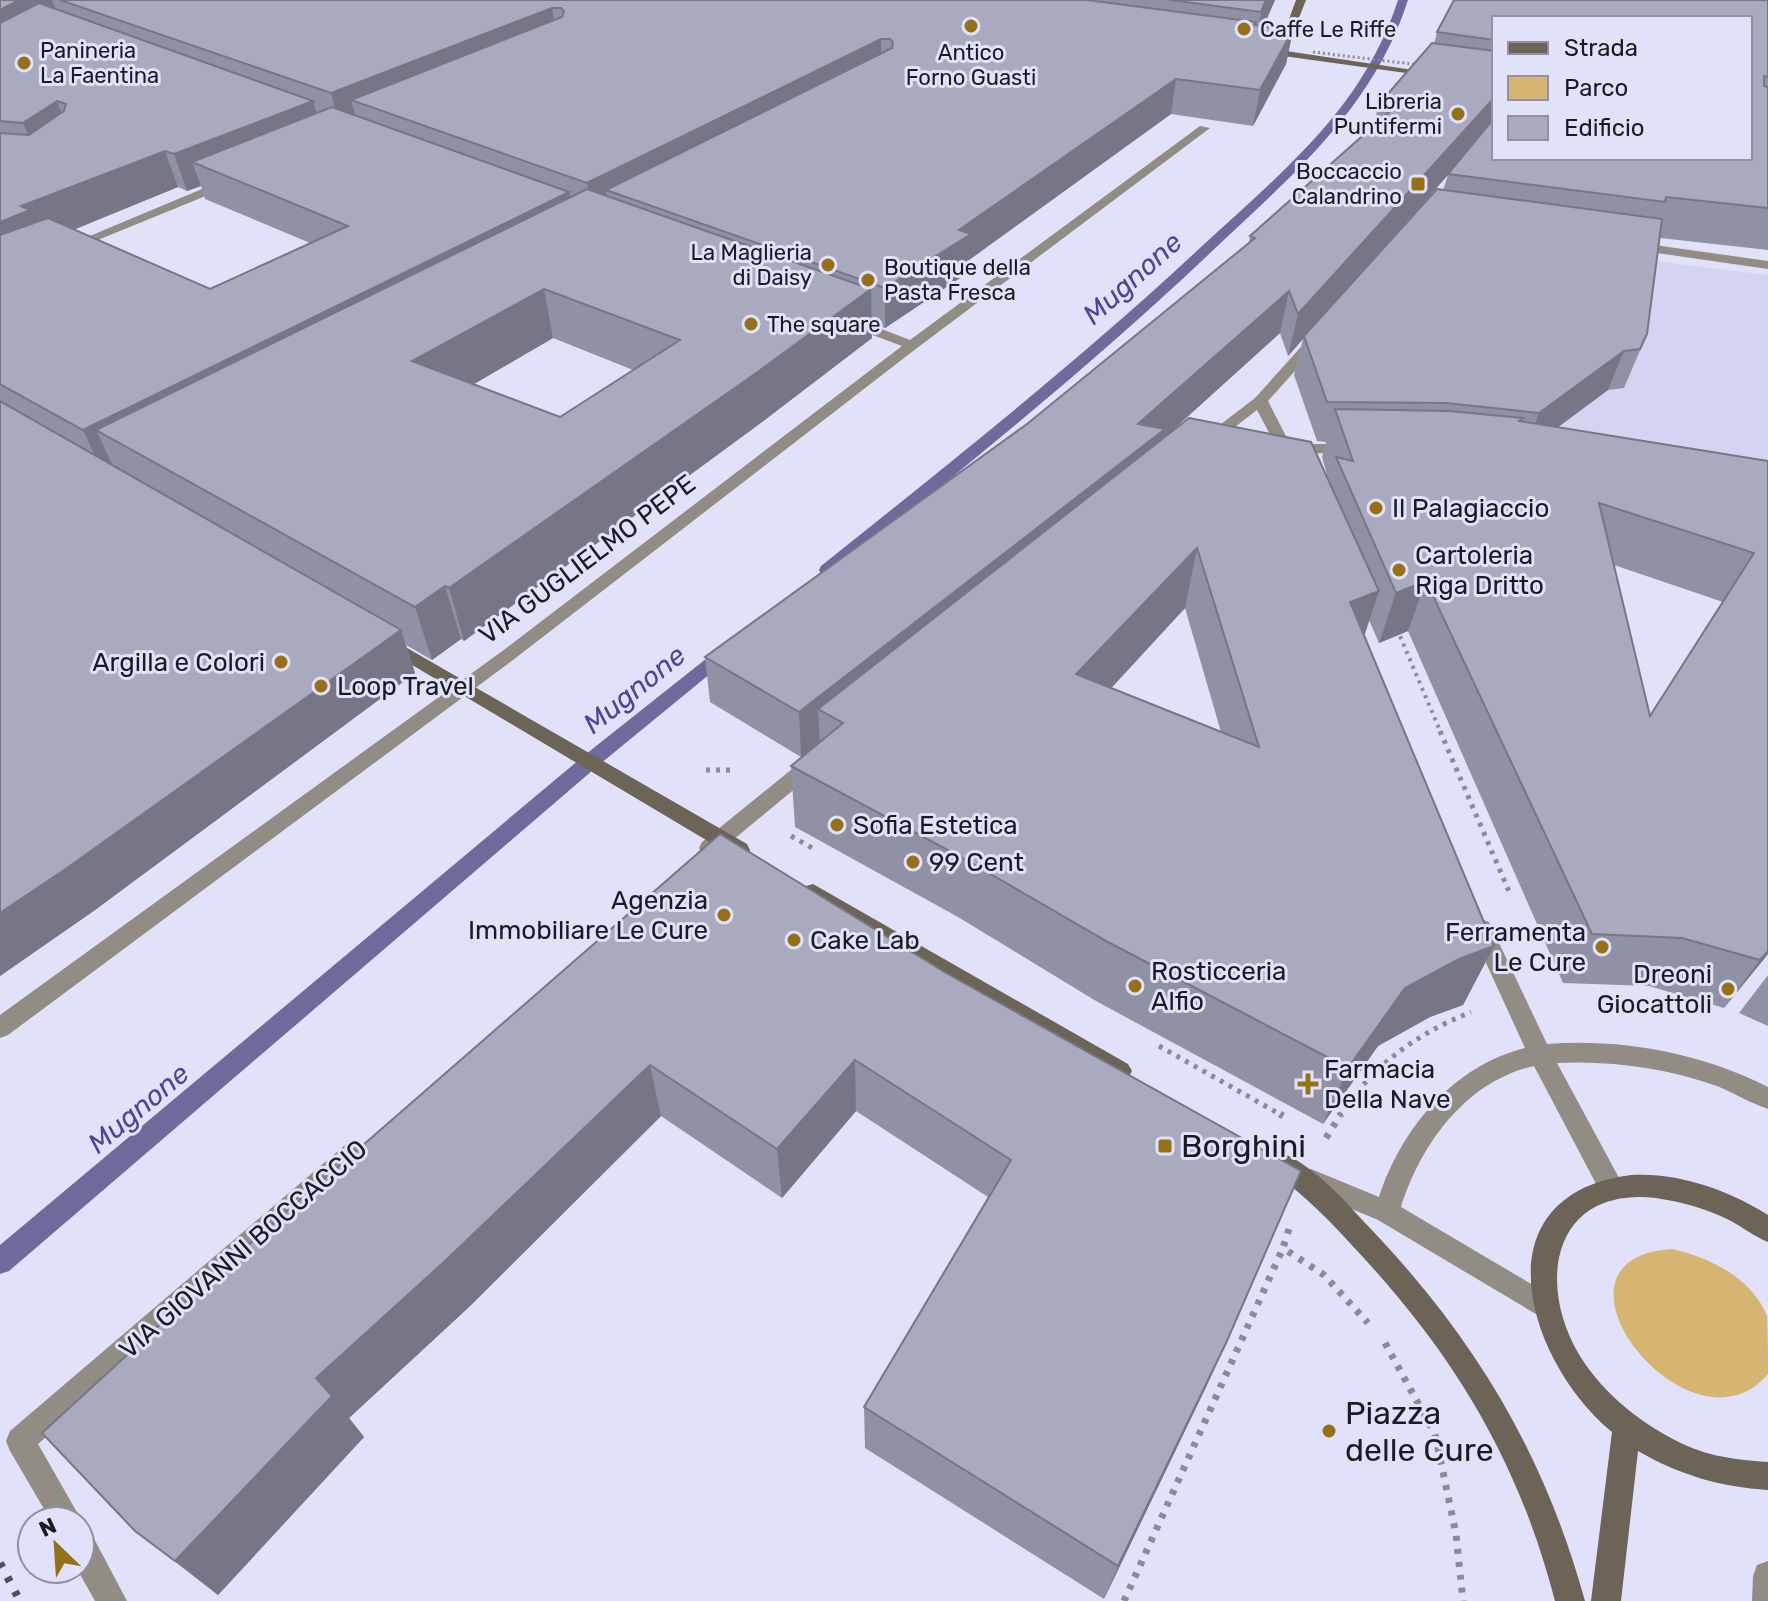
<svg xmlns="http://www.w3.org/2000/svg" width="1768" height="1601" viewBox="0 0 1768 1601" font-family="Rubik,sans-serif">
<rect width="100%" height="100%" fill="#e1e1f9"/>
<polygon fill="#d3d3f2" points="1646,260 1768,275 1768,461 1553,431 1577,413 1593,391"/>
<path fill="#d6b572" d="M1672 1249C1709 1257 1752 1278 1767 1316 1768 1332 1768 1357 1768 1374 1690 1466 1526 1258 1672 1249Z"/>
<g fill="none" stroke-linecap="round" stroke-linejoin="round">
<g fill="#6d6b9b" fill-rule="evenodd">
<path d="M1398 0H1408C1373 110 1289 178 1208 255 1089 368 961 470 833 574H821L819 570 821 566C950 463 1080 360 1201 247 1282 172 1363 109 1398 0Z"/>
<polygon points="727,645 736,651 733,655 600,764 9,1271 0,1274 0,1245 586,754 721,647"/>
</g>
<polyline stroke="#8a8a9b" stroke-width="4" stroke-dasharray="3 5" stroke-linecap="butt" points="1397,629 1441,733"/>
<g stroke="#8a8a9b" stroke-width="5" stroke-dasharray="4 6" stroke-linecap="butt">
<polyline points="1440,731 1511,896"/>
<polyline points="706,770 735,770"/>
<polyline points="791,836 814,849"/>
<polyline points="1159,1046 1283,1116"/>
<path d="M1339 1116C1374 1065 1414 1035 1471 1012"/>
</g>
<g stroke="#8a8a9b" stroke-width="7" stroke-dasharray="5 8" stroke-linecap="butt">
<polyline points="1280,1114 1283,1116"/>
<polyline points="1326,1138 1341,1114"/>
<polyline points="1289,1229 1283,1248 1324,1275 1368,1323"/>
<polyline points="1385,1343 1435,1434 1456,1534 1463,1601"/>
<polyline points="1124,1601 1283,1248"/>
</g>
<g fill="#928d84" fill-rule="evenodd">
<polygon points="1200,126 1210,128 917,348 513,660 8,1035 0,1038 0,1015 501,652 902,346 843,324 843,318 853,318 910,340"/>
<polygon points="226,179 232,183 230,186 71,251 61,248"/>
<polygon points="1633,242 1768,261 1768,269 1629,249 1627,246"/>
<polygon points="1315,336 1322,340 1320,343 1268,401 1290,444 1352,444 1360,449 1357,452 1294,454 1294,461 1284,461 1257,410 1213,444 1203,444 1203,438 1255,398 1310,337"/>
<polygon points="814,755 821,757 824,762 821,767 716,854 702,854 699,848 702,842 807,757"/>
<path d="M1481 919 1489 922 1547 1044C1620 1038 1702 1053 1768 1087V1109C1750 1103 1734 1093 1717 1086 1667 1068 1609 1060 1557 1063L1625 1189 1621 1197 1612 1201 1603 1197 1534 1066C1466 1081 1421 1144 1401 1207L1555 1298 1559 1307 1555 1316 1546 1320 1378 1220 1302 1188 1298 1180 1302 1172 1311 1169 1379 1197C1402 1128 1453 1066 1525 1048L1470 928 1473 922Z"/>
<polygon points="354,1142 363,1145 366,1153 363,1161 38,1444 82,1521 80,1525 80,1521 51,1521 10,1451 6,1441 10,1431 345,1145"/>
<polygon points="80,1529 91,1533 127,1601 95,1601 77,1569 80,1569"/>
<polygon points="1768,1561 1768,1601 1752,1601 1753,1576 1757,1565"/>
</g>
<g fill="#6b6457" fill-rule="evenodd">
<polygon points="1296,0 1306,0 1286,51 1440,74 1435,77 1276,55"/>
<polygon points="388,637 747,844 750,850 747,856 733,856 382,647 379,643 382,639"/>
<polygon points="813,884 1128,1064 1132,1071 1128,1078 1120,1081 1112,1078 806,898 802,892 806,886"/>
<path d="M1276 1150C1313 1164 1343 1199 1369 1227 1475 1338 1544 1453 1585 1601H1555C1519 1463 1457 1359 1361 1255 1332 1223 1303 1192 1267 1169L1264 1161 1267 1153Z"/>
<path d="M1631 1175C1678 1172 1729 1190 1768 1215V1242C1755 1237 1744 1228 1731 1221 1708 1209 1682 1202 1656 1198 1552 1186 1536 1284 1580 1356 1604 1395 1644 1426 1685 1445 1711 1457 1740 1460 1768 1462V1490C1721 1487 1679 1475 1638 1451L1621 1601H1591L1612 1432C1526 1361 1476 1195 1631 1175Z"/>
</g>
<polyline stroke="#50505d" stroke-width="8" stroke-dasharray="5 11" stroke-linecap="butt" points="0,1563 20,1601"/>
<polyline stroke="#8a8a9b" stroke-width="3" stroke-dasharray="2 3" stroke-linecap="butt" points="1313,52 1420,65"/>
</g>
<g fill="#9191a5" fill-rule="evenodd">
<path d="M0 0H1275L1263 27 1293 30 1286 64 1253 126 1171 114 969 260V272L885 328 871 323 872 338 762 422 464 641 461 639 432 660 406 645 415 673 95 910 0 976ZM201 186 205 199 310 243 210 289 74 229 178 187 187 191ZM553 338 633 370 560 417 474 384Z"/>
<path d="M1454 0H1768V250L1660 238 1647 334 1624 388 1608 390 1557 428 1768 461V954L1724 1008 1649 986 1563 983 1408 631 1379 643 1369 620 1364 636 1494 946 1463 1005 1430 1017 1378 1046 1323 1124 1096 1001 958 917 795 827 791 766 804 755 801 757 710 702 705 657 1027 424 1249 243 1250 236 1373 127 1379 104 1432 43 1434 44 1437 32ZM1494 18H1750V158H1494ZM1448 175 1443 190 1437 189 1381 251ZM1280 333 1288 356 1303 339 1294 375 1317 441 1326 442 1322 457 1329 482 1311 442 1189 418 1171 431ZM1614 565 1723 602 1650 716ZM1185 608 1221 732 1111 688Z"/>
<polygon points="720,834 946,973 1207,1385 1104,1599 865,1448 864,1407 988,1197 856,1111 782,1198 661,1116 469,1307 349,1418 364,1437 218,1595 135,1531"/>
<polygon points="1768,975 1768,1026 1739,1013"/>
</g>
<g fill="#767686">
<polygon points="19,0 52,0 59,18 0,51 0,10"/>
<polygon points="1266,0 1275,0 1255,46 1261,12"/>
<polygon points="552,8 557,41 351,100 357,122 341,129 331,93"/>
<polygon points="1293,30 1286,64 1253,126 1260,90"/>
<polygon points="881,39 881,73 606,190 609,212 593,221 587,183"/>
<polygon points="1176,79 1171,114 969,260 969,272 885,328 885,288 959,230"/>
<polygon points="1494,98 1494,118 1492,125 1288,356 1298,314"/>
<polygon points="57,101 71,137 38,159 23,123"/>
<polygon points="313,101 323,136 192,162 201,186 187,191 174,154"/>
<polygon points="165,151 178,187 44,242 0,267 0,222 21,206"/>
<polygon points="569,192 576,229 96,430 113,466 102,471 83,430"/>
<polygon points="544,289 553,338 426,412 412,361"/>
<polygon points="871,289 872,338 762,422 464,641 449,588"/>
<polygon points="1289,291 1280,333 1163,439 843,723 818,709 820,743 801,757 799,712 1138,424"/>
<polygon points="1624,351 1608,390 1524,452 1539,413"/>
<polygon points="1197,548 1185,608 1068,735 1076,674"/>
<polygon points="1426,581 1408,631 1379,643 1396,593"/>
<polygon points="445,586 461,639 432,660 415,607"/>
<polygon points="1379,591 1359,652 1350,602"/>
<polygon points="401,630 415,673 95,910 0,976 0,913"/>
<polygon points="1494,946 1463,1005 1430,1017 1378,1046 1323,1124 1348,1068 1405,988 1459,959"/>
<polygon points="1768,951 1768,954 1724,1008 1760,960"/>
<polygon points="855,1060 856,1111 782,1198 777,1149"/>
<polygon points="650,1065 661,1116 469,1307 349,1418 364,1437 218,1595 175,1561 316,1378"/>
<polygon points="1226,1343 1207,1385 1104,1599 1118,1566"/>
</g>
<g fill="#a9a9c0" stroke="#767686" stroke-width="2" fill-rule="evenodd">
<polygon points="0,0 19,0 0,10"/>
<polygon points="60,0 1087,0 1256,22 1254,25 1293,30 1260,90 1176,79 959,230 971,234 885,288 606,190 892,48 893,42 890,39 881,39 587,183 351,100 562,17 564,11 561,8 552,8 331,93"/>
<polygon points="1170,0 1266,0 1261,12"/>
<polygon points="1454,0 1768,0 1768,77 1764,76 1764,86 1768,87 1768,208 1666,197 1665,202 1448,174 1494,118 1494,158 1750,158 1750,18 1494,18 1494,40 1437,32"/>
<polygon points="39,3 313,101 174,154 165,151 21,206 30,210 0,222 0,133 29,135 64,111 66,104 57,101 23,123 0,121 0,23"/>
<polygon points="1432,43 1494,51 1494,98 1298,314 1289,291 1138,424 1165,429 799,712 705,657 1027,424 1255,238 1250,236 1396,106 1379,104"/>
<polygon points="332,107 569,192 83,430 0,384 0,235 48,218 210,289 348,226 192,162"/>
<path d="M587 189 871 289 759 371 449 588 445 586 415 607 96 430ZM544 289 680 340 560 417 412 361Z"/>
<polygon points="1437,189 1662,219 1647,334 1640,349 1624,351 1539,413 1446,403 1327,402 1304,336"/>
<polygon points="0,401 401,630 67,868 0,913"/>
<path d="M1335 409 1449 411 1523 418 1519 421 1768 461V951L1760 960 1682 938 1592 934 1426 581 1396 593 1336 457 1353 461ZM1599 503 1754 553 1650 716Z"/>
<path d="M1189 418 1311 442 1379 591 1350 602 1494 946 1459 959 1405 988 1348 1068 1108 942 961 857 791 766 843 723 818 709ZM1197 548 1259 747 1076 674Z"/>
<polygon points="720,834 946,973 1301,1171 1226,1343 1118,1566 864,1407 1011,1160 855,1060 777,1149 650,1065 445,1261 316,1378 332,1396 175,1561 135,1531 42,1433 214,1275"/>
</g>
<g fill="#957019" stroke="#e1e1f9" stroke-width="3">
<circle cx="971" cy="26" r="8"/>
<circle cx="1244" cy="29" r="8"/>
<circle cx="24" cy="63" r="8"/>
<circle cx="1458" cy="114" r="8"/>
<rect x="1410" y="176" width="16" height="16" rx="4"/>
<circle cx="828" cy="265" r="8"/>
<circle cx="868" cy="280" r="8"/>
<circle cx="751" cy="324" r="8"/>
<circle cx="1376" cy="508" r="8"/>
<circle cx="1399" cy="570" r="8"/>
<circle cx="281" cy="662" r="8"/>
<circle cx="321" cy="686" r="8"/>
<circle cx="837" cy="825" r="8"/>
<circle cx="913" cy="862" r="8"/>
<circle cx="724" cy="915" r="8"/>
<circle cx="794" cy="940" r="8"/>
<circle cx="1602" cy="947" r="8"/>
<circle cx="1135" cy="986" r="8"/>
<circle cx="1728" cy="989" r="8"/>
<path d="M1304 1072h8v8h8v8h-8v8h-8v-8h-8v-8h8z"/>
<rect x="1157" y="1138" width="16" height="16" rx="4"/>
<circle cx="1329" cy="1431" r="8"/>
</g>
<g text-anchor="middle" stroke-width="6" stroke-linejoin="round" paint-order="stroke">
<g font-size="22" fill="#1a1a23" stroke="#e1e1f9" text-anchor="start">
<text x="1260" y="37">Caffe Le Riffe</text>
<text x="40" y="58">Panineria<tspan x="40" dy="25">La Faentina</tspan></text>
<text x="971" y="60" text-anchor="middle">Antico<tspan x="971" dy="25">Forno Guasti</tspan></text>
<text x="1442" y="109" text-anchor="end">Libreria<tspan x="1442" dy="25">Puntifermi</tspan></text>
<text x="1402" y="179" text-anchor="end">Boccaccio<tspan x="1402" dy="25">Calandrino</tspan></text>
<text x="812" y="260" text-anchor="end">La Maglieria<tspan x="812" dy="25">di Daisy</tspan></text>
<text x="884" y="275">Boutique della<tspan x="884" dy="25">Pasta Fresca</tspan></text>
<text x="767" y="332">The square</text>
</g>
<g font-size="26" fill="#1a1a23" stroke="#e1e1f9" text-anchor="start">
<text x="1392" y="517">Il Palagiaccio</text>
<text x="1415" y="564">Cartoleria<tspan x="1415" dy="30">Riga Dritto</tspan></text>
<text x="265" y="671" text-anchor="end">Argilla e Colori</text>
<text x="337" y="695">Loop Travel</text>
<text x="853" y="834">Sofia Estetica</text>
<text x="929" y="871">99 Cent</text>
<text x="708" y="909" text-anchor="end">Agenzia<tspan x="708" dy="30">Immobiliare Le Cure</tspan></text>
<text x="1586" y="941" text-anchor="end">Ferramenta<tspan x="1586" dy="30">Le Cure</tspan></text>
<text x="810" y="949">Cake Lab</text>
<text x="1151" y="980">Rosticceria<tspan x="1151" dy="30">Alfio</tspan></text>
<text x="1712" y="983" text-anchor="end">Dreoni<tspan x="1712" dy="30">Giocattoli</tspan></text>
<text x="1324" y="1078">Farmacia<tspan x="1324" dy="30">Della Nave</tspan></text>
</g>
<g font-size="26" fill="#1a1a23" stroke="#e1e1f9">
<text transform="translate(587 559) rotate(-37)" y="9">VIA GUGLIELMO PEPE</text>
<text transform="translate(243 1249) rotate(-41)" y="9">VIA GIOVANNI BOCCACCIO</text>
</g>
<g font-size="28" font-style="italic" fill="#4f4594" stroke="#e1e1f9">
<text transform="translate(1132 278) rotate(-42)" y="10">Mugnone</text>
<text transform="translate(634 689) rotate(-39)" y="10">Mugnone</text>
<text transform="translate(138 1108) rotate(-40)" y="10">Mugnone</text>
</g>
<g font-size="32" fill="#1a1a23" stroke="#e1e1f9" text-anchor="start">
<text x="1181" y="1157">Borghini</text>
<text x="1345" y="1424">Piazza<tspan x="1345" dy="37">delle Cure</tspan></text>
</g>
</g>
<rect x="1492" y="16" width="260" height="144" fill="#e1e1f9" stroke="#9191a3" stroke-width="2"/>
<rect x="1508" y="42" width="40" height="12" fill="#6b6457" stroke="#9191a3" stroke-width="2"/>
<text x="1564" y="56" font-size="24" fill="#1a1a23">Strada</text>
<rect x="1508" y="76" width="40" height="24" fill="#d6b572" stroke="#9191a3" stroke-width="2"/>
<text x="1564" y="96" font-size="24" fill="#1a1a23">Parco</text>
<rect x="1508" y="116" width="40" height="24" fill="#a9a9c0" stroke="#9191a3" stroke-width="2"/>
<text x="1564" y="136" font-size="24" fill="#1a1a23">Edificio</text>
<g transform="translate(56 1545) rotate(335)"><circle r="38" fill="#e1e1f9" stroke="#9191a3" stroke-width="2"/>
<path d="M0-6L14 30L0 20L-14 30Z" fill="#957019"/>
<text y="-12" font-size="22" font-weight="bold" text-anchor="middle" fill="#1a1a23">N</text>
</g>
</svg>
